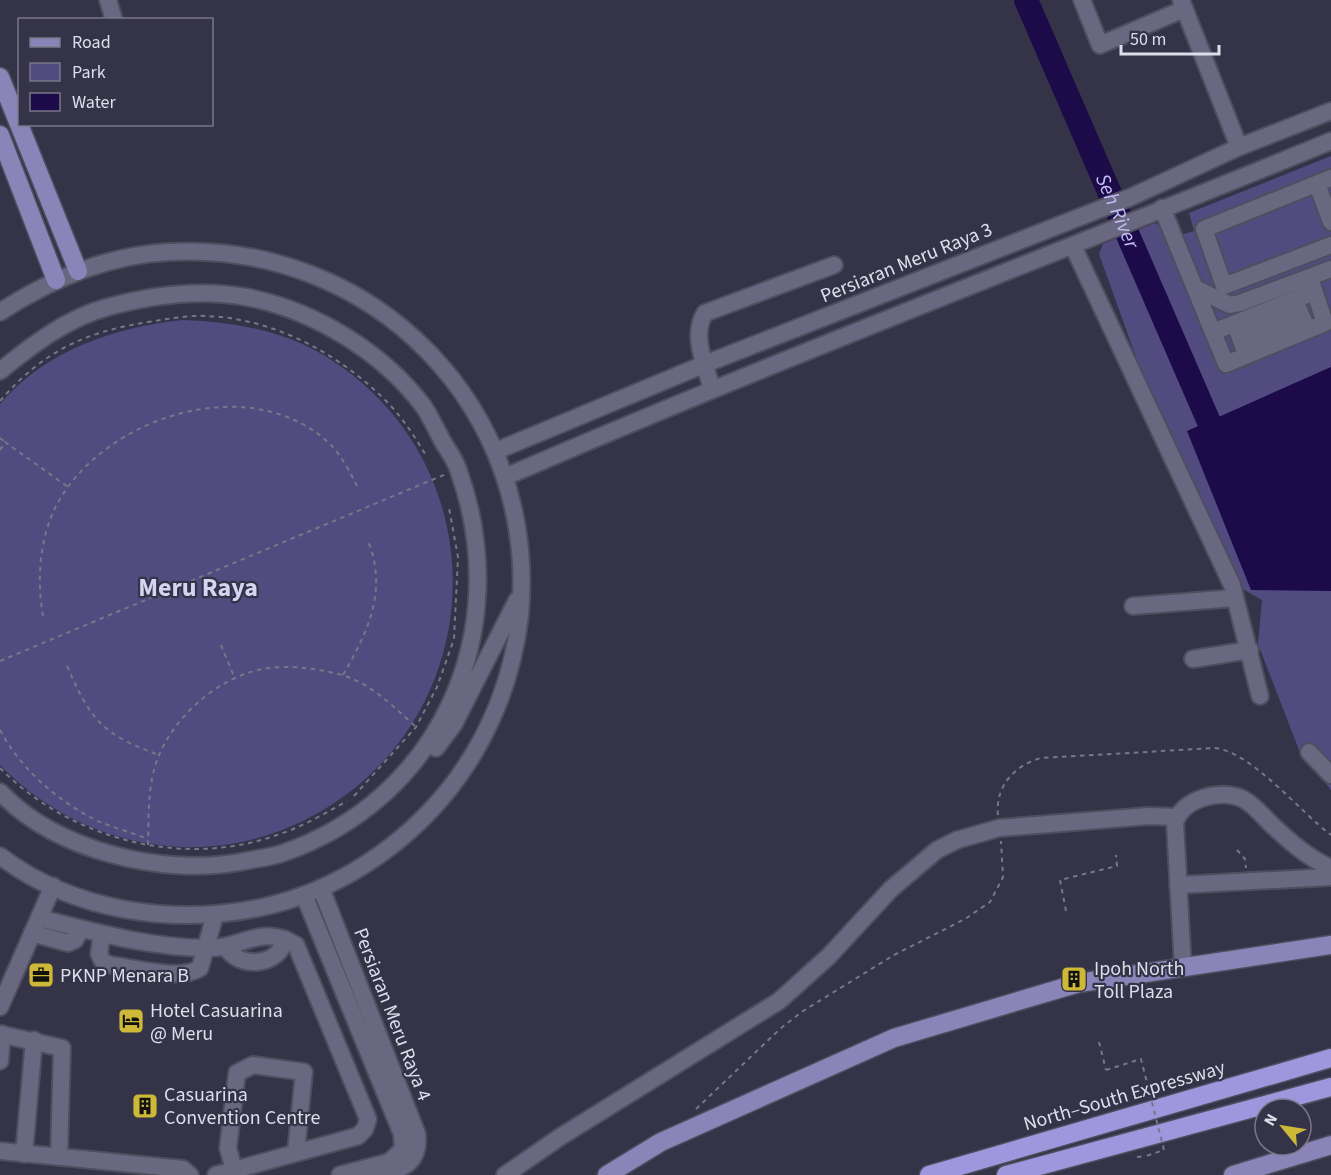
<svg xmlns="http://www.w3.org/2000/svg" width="1331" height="1175" viewBox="0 0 1331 1175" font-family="'Source Sans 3',sans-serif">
<rect width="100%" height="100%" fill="#353348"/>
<g fill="#514b7f">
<polygon points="1331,156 1331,790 1299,750 1258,644 1262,600 1239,587 1146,385 1099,254 1103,244 1155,223 1162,227 1167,239 1194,231 1189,213"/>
<path d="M183 320C236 322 288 331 333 361 496 468 491 705 328 807 285 834 234 849 183 847 112 844 49 815 0 765V404C46 350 115 327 183 320Z"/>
</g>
<polygon fill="#1d0a49" points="1331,367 1331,591 1251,590 1187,431"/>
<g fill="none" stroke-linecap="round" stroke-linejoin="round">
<path stroke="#1d0a49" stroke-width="24" id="s1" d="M1026 0 1209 422"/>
<defs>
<g id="minor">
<polyline points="108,0 114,20"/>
<polyline points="1082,0 1100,45 1184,9"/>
<polyline points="1181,0 1239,147"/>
<polyline points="1331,178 1204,229 1224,286 1331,245"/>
<polyline points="1317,184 1331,222"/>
<polyline points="1162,208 1226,364 1325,323 1310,278"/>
<polyline points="1073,246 1232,585 1260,696"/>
<polyline points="1197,289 1230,305 1240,303 1331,269"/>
<polyline points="1295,301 1304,321"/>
<polyline points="1283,305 1293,327"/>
<polyline points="1272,309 1281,330"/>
<path d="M0 312C51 279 108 255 169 252 374 241 539 409 520 615 513 678 489 738 450 788 404 846 337 891 263 907 175 926 74 912 0 856"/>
<polyline points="1260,314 1269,336"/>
<polyline points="1248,319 1257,341"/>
<polyline points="1235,324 1243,346"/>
<polyline points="1213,332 1314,292"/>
<path d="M0 371C32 345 67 318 108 307 152 295 201 289 246 297 314 310 383 352 424 407 431 418 437 431 443 442 449 452 456 461 459 472 515 629 442 800 280 854 267 858 253 859 240 862 162 876 56 851 0 792"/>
<path d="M712 388C705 365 691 335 705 313L834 265"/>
<polyline points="496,451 705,364 1131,197 1239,147 1331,111"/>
<path d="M505 477C778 359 1056 254 1331 141"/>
<polyline points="1133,606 1235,598"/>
<polyline points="1193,659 1250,650"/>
<polyline points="436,748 454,724 517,600"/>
<polyline points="1309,752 1331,775"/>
<polyline points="1178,885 1331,877"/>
<path d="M321 888 417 1134C420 1162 405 1168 381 1175"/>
<polyline points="304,895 402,1134 403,1149"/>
<path d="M39 918C95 932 150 948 208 948 243 949 260 923 296 945L368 1119 365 1129 358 1136 216 1175"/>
<polyline points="32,933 68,943 75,940 81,929"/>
<path d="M102 934 99 954 103 962 111 965C133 968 182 981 200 968L215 915"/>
<path d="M226 947C239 970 280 966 285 939"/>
<path d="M1183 968 1175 823C1182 799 1220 788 1243 799 1253 804 1262 815 1271 824 1289 841 1308 858 1331 868"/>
<polyline points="0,1007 53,886"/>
<polyline points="0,1034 62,1048 59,1157"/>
<polyline points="0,1061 2,1034"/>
<polyline points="0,1151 183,1169 190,1175"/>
<polyline points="24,1154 34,1040"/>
<polyline points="234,1170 228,1148 237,1073 253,1065 304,1072 296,1152"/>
<polyline points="340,1175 389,1162 403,1149"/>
<polyline points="505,1175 560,1137 779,1001 829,956 891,889 937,850 957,840 999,828 1149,816 1177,817"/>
</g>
<g id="major">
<polyline points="0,77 78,271"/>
<polyline points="0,135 56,280"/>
<polyline points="607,1175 661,1142 894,1038 1079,983 1331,945"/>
<polyline points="1233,1175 1331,1145"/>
</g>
<g id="highway">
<polyline points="929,1175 1331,1058"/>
<polyline points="1006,1175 1331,1087"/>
</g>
</defs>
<use href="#minor" stroke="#4f4e5f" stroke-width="20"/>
<use href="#major" stroke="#4f4e5f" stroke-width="21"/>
<use href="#highway" stroke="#4f4e5f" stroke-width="21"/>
<g stroke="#787789" stroke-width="2" stroke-dasharray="4.5 4.5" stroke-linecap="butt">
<path d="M0 401C43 351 85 332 148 322 168 319 187 315 207 316 277 319 343 356 390 405 405 421 416 439 427 457"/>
<polyline points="0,438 5,442"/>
<polyline points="0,450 5,442 68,487"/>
<path d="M43 616C36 575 40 529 63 494 116 413 254 372 330 444 341 455 350 472 357 486"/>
<polyline points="221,645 235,679"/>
<polyline points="0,661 446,474"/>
<path d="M67 666C91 721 102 734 159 755"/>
<path d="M343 675C368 632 388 590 368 541"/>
<path d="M0 730C19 766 52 796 88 816 106 826 128 831 148 839"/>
<path d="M0 768C70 839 182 869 277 835 302 827 324 814 347 801"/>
<polyline points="354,796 416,727 437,687 454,639 458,557 449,508"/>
<path d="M998 815C995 786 1015 765 1041 758L1215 748C1253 753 1299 811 1331 835"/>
<path d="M148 845C149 814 147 784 159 755 177 713 222 674 269 668 292 665 320 669 342 675 370 683 394 707 416 727"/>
<polyline points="1237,850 1245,859 1246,868"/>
<polyline points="1066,911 1060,880 1117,866 1116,855"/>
<polyline points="1099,1042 1106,1070"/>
<polyline points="696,1109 781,1028 803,1011 894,955 965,919 990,902 1003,877 1001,841"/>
<polyline points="1137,1157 1146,1156"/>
</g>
<use href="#minor" stroke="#6a6880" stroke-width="16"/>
<use href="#major" stroke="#8a84b8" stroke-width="18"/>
<use href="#highway" stroke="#9f97dd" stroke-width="18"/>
<polyline stroke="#787789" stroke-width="2" stroke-dasharray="4.5 4.5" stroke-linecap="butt" points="1106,1070 1141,1059 1164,1150 1146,1156"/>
</g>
<defs>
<symbol id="office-square" viewBox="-11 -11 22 22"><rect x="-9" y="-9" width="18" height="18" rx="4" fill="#ceb837" stroke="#353348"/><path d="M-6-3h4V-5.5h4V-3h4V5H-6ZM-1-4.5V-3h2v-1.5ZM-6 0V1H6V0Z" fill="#111"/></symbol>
<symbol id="building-square" viewBox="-11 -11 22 22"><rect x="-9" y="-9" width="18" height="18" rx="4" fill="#ceb837" stroke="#353348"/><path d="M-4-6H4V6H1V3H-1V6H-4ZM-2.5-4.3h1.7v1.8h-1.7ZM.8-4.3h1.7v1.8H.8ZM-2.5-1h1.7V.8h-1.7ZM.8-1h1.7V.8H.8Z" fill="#111"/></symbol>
<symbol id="hotel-square" viewBox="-11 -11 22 22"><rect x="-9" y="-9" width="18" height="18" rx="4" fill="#ceb837" stroke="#353348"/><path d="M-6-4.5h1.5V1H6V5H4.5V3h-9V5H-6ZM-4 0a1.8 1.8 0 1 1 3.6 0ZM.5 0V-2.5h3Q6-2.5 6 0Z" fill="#111"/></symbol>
</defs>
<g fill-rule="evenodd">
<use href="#office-square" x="26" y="960" width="30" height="30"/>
<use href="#building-square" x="1059" y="964" width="30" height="30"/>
<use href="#hotel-square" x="116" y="1006" width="30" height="30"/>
<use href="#building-square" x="130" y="1091" width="30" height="30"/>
</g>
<g text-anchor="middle" stroke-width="4.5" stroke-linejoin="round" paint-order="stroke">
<g font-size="20" fill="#dedeeb" stroke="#353348">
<text transform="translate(906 262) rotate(-22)" y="7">Persiaran Meru Raya 3</text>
<text transform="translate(393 1014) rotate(69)" y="7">Persiaran Meru Raya 4</text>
<text transform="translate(1124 1095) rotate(-16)" y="7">North–South Expressway</text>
</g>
<g font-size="20" fill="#dedeeb" stroke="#353348" text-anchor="start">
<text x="1094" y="975">Ipoh North<tspan x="1094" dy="23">Toll Plaza</tspan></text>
<text x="60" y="982">PKNP Menara B</text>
<text x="150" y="1017">Hotel Casuarina<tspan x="150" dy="23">@ Meru</tspan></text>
<text x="164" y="1101">Casuarina<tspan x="164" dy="23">Convention Centre</tspan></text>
</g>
<g font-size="21" font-style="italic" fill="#c1bcf7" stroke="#353348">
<text dy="7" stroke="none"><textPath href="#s1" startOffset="230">Seh River</textPath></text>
</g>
<g font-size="26" font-weight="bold" fill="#d6d4f0" stroke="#353348">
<text x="198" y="596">Meru Raya</text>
</g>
</g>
<rect x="18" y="18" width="195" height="108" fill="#353348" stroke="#797789" stroke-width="1.5"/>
<rect x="30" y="38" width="30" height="9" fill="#8a84b8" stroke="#797789" stroke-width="1.5"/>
<text x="72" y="48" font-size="18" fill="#dedeeb">Road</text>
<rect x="30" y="63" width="30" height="18" fill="#514b7f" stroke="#797789" stroke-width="1.5"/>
<text x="72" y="78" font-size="18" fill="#dedeeb">Park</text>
<rect x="30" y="93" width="30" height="18" fill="#1d0a49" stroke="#797789" stroke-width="1.5"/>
<text x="72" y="108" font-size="18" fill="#dedeeb">Water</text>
<g transform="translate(1283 1127) rotate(300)"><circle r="28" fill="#353348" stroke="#797789" stroke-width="1.5"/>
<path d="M0-4.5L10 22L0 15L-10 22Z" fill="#ceb837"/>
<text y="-9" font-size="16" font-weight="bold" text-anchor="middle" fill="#dedeeb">N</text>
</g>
<path d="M1121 45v9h98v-9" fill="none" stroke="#dedeeb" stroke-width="3"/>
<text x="1130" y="45" font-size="18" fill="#dedeeb" stroke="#353348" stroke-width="4.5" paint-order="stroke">50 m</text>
</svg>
